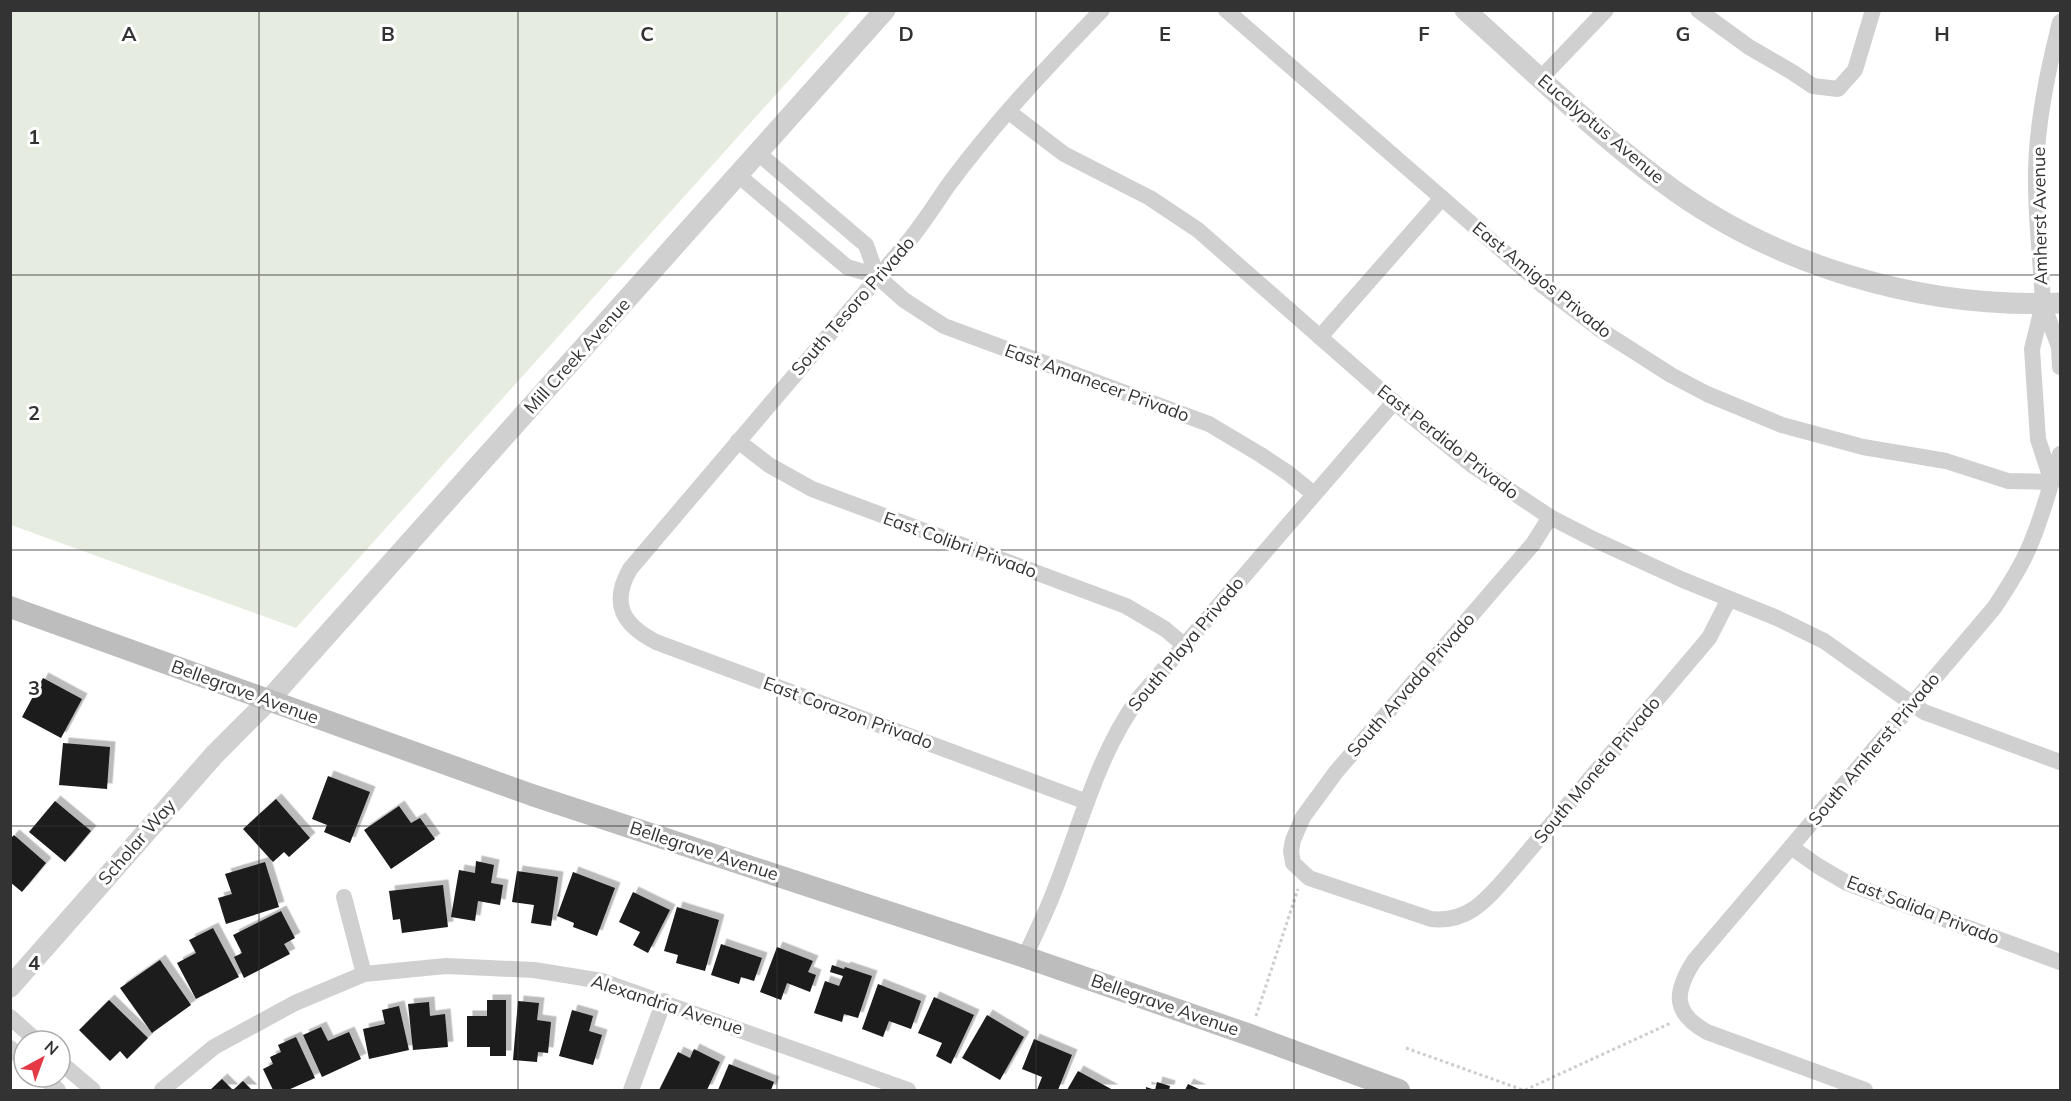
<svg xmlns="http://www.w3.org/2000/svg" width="2071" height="1101" viewBox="0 0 2071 1101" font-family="Mulish,sans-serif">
<defs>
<filter id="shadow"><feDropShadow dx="5.5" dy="-5.5" stdDeviation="0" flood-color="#0004"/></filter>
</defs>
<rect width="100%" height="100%" fill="#fff"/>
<polygon fill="#e6ecdf" points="10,11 11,10 851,11 296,628 11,525"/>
<g fill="#1a1a1a" filter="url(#shadow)">
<polygon points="43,678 82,699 61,738 22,717"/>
<polygon points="63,743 110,747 107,789 59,785"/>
<polygon points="328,776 370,792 350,843 324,832 327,825 312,819"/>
<polygon points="276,799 310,838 289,857 284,852 273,862 243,829"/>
<polygon points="55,801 91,831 65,862 29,832"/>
<polygon points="399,806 411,823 420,818 435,839 391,869 364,830"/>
<polygon points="14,835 46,863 22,892 10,882 10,839"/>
<polygon points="476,861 494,865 491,883 503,885 500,905 478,901 475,921 451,917 459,870 475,873"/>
<polygon points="265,862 279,907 226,924 218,898 232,894 225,874"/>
<polygon points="517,871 558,877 551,926 531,923 534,905 512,902"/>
<polygon points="573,872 615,888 597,936 573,927 574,923 557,916"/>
<polygon points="443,885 448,927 402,933 400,919 393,920 389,891"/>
<polygon points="633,892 670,910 648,953 633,945 640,932 619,922"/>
<polygon points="677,907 719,920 705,971 676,963 678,955 664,951"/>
<polygon points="281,911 295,938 284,944 290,954 244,978 234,957 242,953 233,935"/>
<polygon points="213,928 239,977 196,999 177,963 196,953 189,940"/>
<polygon points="721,944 762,958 754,981 741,977 739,984 711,975"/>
<polygon points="777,947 813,961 808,972 816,975 810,992 787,983 781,1000 760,992"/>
<polygon points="160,960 191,1005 152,1033 120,988"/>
<polygon points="832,965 844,969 845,967 872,976 858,1018 844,1014 842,1022 814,1013 825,981 839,986 843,976 830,972"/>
<polygon points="878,984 921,1001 911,1029 889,1021 883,1037 862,1029"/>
<polygon points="934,997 974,1015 951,1064 936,1056 942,1043 918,1033"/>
<polygon points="109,1000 148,1038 127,1059 120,1051 110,1061 79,1030"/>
<polygon points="487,1000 506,1000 506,1056 490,1056 490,1047 467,1047 467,1016 487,1016"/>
<polygon points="518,1001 539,1003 537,1020 551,1022 548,1053 538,1052 537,1062 513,1060"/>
<polygon points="429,1002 430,1016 445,1014 448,1047 413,1050 408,1004"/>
<polygon points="399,1006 409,1050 369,1059 363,1029 385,1024 382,1010"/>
<polygon points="572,1010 593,1016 589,1031 602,1035 593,1065 559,1056"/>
<polygon points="987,1015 1024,1037 1000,1080 962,1058"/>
<polygon points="321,1027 328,1041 349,1032 361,1059 322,1077 303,1035"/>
<polygon points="296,1037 315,1078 288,1090 273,1090 263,1069 273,1064 270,1057 281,1052 278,1045"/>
<polygon points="1034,1039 1072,1055 1058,1090 1037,1090 1042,1077 1022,1069"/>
<polygon points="694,1049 720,1062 707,1090 659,1090 678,1052 690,1058"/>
<polygon points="729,1064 774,1082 771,1090 718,1090"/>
<polygon points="1078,1071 1113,1090 1067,1090"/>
<polygon points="222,1079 233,1090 243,1081 252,1090 210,1090"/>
<polygon points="1157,1082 1170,1086 1169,1090 1146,1090 1146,1087 1155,1090"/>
<polygon points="1188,1084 1201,1090 1185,1090"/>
</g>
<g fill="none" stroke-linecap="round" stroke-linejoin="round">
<g stroke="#cdcdcd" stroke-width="3" stroke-dasharray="3 3" stroke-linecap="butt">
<polyline points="1256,1016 1298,889"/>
<polyline points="1406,1048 1523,1090"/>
<polyline points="1525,1090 1671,1023"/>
</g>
<g stroke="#d0d0d0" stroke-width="16">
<polyline points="1226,10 1543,286 1602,331 1671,375 1707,394 1782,425 1863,447 1946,461 2008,481 2052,482"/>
<polyline points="1698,10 1749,47 1792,72 1813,86 1838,89 1855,70 1873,10"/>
<polyline points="1541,78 1606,10"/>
<polyline points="1009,112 1064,154 1150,198 1198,230 1394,402 1472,465 1550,517 1593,539 1683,580 1777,618 1824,641 1924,712 2060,762"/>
<polyline points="738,175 847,267 877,276 866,245 758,153"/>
<polyline points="877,276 904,300 944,326 1209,424 1261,455 1288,473 1314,494"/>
<path d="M2043 304C2041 260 2035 214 2036 171 2037 121 2048 70 2060 22"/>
<polyline points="1320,337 1442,198"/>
<polyline points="738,441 769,465 812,489 1126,606 1165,629 1184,645"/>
<polyline points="2052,482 2038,439 2032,349 2043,304 2059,347 2060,367"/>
<path d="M1550 517 1533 544 1336 772 1303 817 1293 840 1291 851 1293 863 1309 878 1431 919C1469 923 1487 899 1510 873L1709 638 1729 599"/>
<path d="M1087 802 656 642C623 625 610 604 630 569L907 243C922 225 934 206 947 187 993 124 1048 66 1102 10"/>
<polyline points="1791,847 1818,866 1847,883 2060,962"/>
<polyline points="344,897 364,974"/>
<path d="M1025 957C1034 936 1045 915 1053 894 1080 828 1096 757 1138 699L1394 402"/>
<polyline points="10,1017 37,1041"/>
<polyline points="10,1048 24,1060"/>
<polyline points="60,1062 93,1090"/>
<polyline points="43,1077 58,1090"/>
<polyline points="162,1090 214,1047 295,1003 364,974 446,966 534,970 602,981 908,1090"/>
<polyline points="631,1090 664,1001"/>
<path d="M1865 1090 1707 1032C1671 1012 1675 991 1694 961L1994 608C2006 590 2018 572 2027 552 2042 520 2050 486 2060 454"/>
</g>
<g stroke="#d0d0d0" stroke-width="21">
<path d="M1465 10C1529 67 1591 129 1660 180 1772 265 1920 309 2060 303"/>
<polyline points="10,987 215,754 268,701 885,10"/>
</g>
<polyline stroke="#bdbdbd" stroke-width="22" points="10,607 532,795 1025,957 1250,1035 1399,1090"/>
</g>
<path fill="none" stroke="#333" stroke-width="1.5" stroke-opacity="0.55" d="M259 10V1090M518 10V1090M777 10V1090M1036 10V1090M1294 10V1090M1553 10V1090M1812 10V1090M10 275H2060M10 550H2060M10 826H2060"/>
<g text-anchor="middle" stroke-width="6" stroke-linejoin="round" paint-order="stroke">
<g font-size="18" fill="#333" stroke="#fff">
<text transform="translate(1601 129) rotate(40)" y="6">Eucalyptus Avenue</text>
<text transform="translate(2040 216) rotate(-91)" y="6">Amherst Avenue</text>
<text transform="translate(1542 280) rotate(39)" y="6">East Amigos Privado</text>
<text transform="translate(853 306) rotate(-49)" y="6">South Tesoro Privado</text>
<text transform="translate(577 356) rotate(-48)" y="6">Mill Creek Avenue</text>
<text transform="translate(1097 383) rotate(20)" y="6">East Amanecer Privado</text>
<text transform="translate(1448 442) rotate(38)" y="6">East Perdido Privado</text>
<text transform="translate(960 545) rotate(20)" y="6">East Colibri Privado</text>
<text transform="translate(1186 644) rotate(-50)" y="6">South Playa Privado</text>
<text transform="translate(1411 685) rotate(-49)" y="6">South Arvada Privado</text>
<text transform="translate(245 692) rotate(20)" y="6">Bellegrave Avenue</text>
<text transform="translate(848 713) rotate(20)" y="6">East Corazon Privado</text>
<text transform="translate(1874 749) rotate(-50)" y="6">South Amherst Privado</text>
<text transform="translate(1597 770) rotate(-50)" y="6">South Moneta Privado</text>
<text transform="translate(137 842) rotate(-49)" y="6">Scholar Way</text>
<text transform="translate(704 851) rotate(18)" y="6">Bellegrave Avenue</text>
<text transform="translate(1923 910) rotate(21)" y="6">East Salida Privado</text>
<text transform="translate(667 1005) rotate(18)" y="6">Alexandria Avenue</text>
<text transform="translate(1165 1005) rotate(19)" y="6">Bellegrave Avenue</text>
</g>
</g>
<g font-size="20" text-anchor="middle" font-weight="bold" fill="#333" stroke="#fff" stroke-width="6" stroke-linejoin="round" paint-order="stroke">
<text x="129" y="41">A</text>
<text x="388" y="41">B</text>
<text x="647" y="41">C</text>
<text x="906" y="41">D</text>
<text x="1165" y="41">E</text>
<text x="1424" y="41">F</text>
<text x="1683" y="41">G</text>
<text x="1942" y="41">H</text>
<text x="34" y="144">1</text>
<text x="34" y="420">2</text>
<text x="34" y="695">3</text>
<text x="34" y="970">4</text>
</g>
<rect width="2071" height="1101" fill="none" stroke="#333333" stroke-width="24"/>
<g transform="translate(42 1059) rotate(41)"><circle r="28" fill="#ffffff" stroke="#adadad" stroke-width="1.5"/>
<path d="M0-4.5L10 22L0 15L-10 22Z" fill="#e63946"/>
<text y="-9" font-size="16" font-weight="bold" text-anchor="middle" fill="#333333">N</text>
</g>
</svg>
